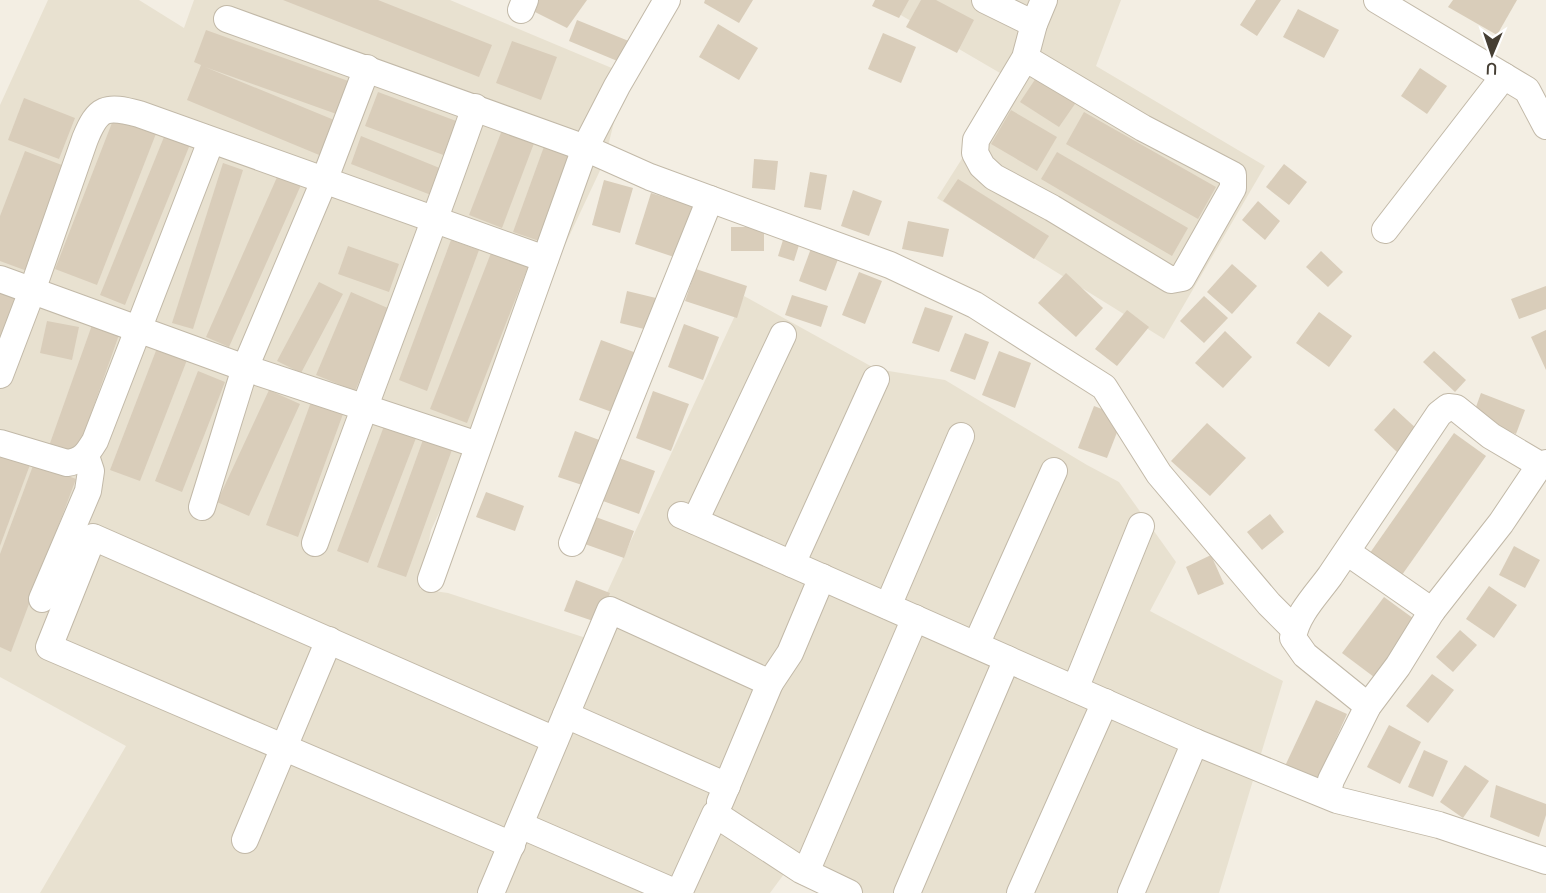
<svg xmlns="http://www.w3.org/2000/svg" width="1546" height="893" viewBox="0 0 1546 893" font-family="Manrope,sans-serif">
<rect width="100%" height="100%" fill="#f3eee3"/>
<g fill="#e8e1d0">
<polygon points="48,0 139,0 184,28 194,0 450,0 626,74 604,162 431,530 420,589 448,593 586,638 744,296 876,369 945,380 1087,465 1119,482 1176,562 1150,611 1283,681 1219,893 819,893 784,874 770,893 40,893 126,746 0,677 0,105"/>
<polygon points="875,0 1121,0 1096,66 1265,166 1164,339 937,198 1012,80"/>
</g>
<g fill="#d9cdba">
<polygon points="283,0 378,0 492,45 479,77"/>
<polygon points="539,0 587,0 567,28 535,12"/>
<polygon points="705,0 753,0 739,23 704,3"/>
<polygon points="875,0 909,0 899,18 872,6"/>
<polygon points="921,0 936,0 974,20 957,53 906,27"/>
<polygon points="1256,0 1281,0 1257,36 1240,25"/>
<polygon points="1453,0 1517,0 1497,35 1448,7"/>
<polygon points="1298,9 1339,30 1324,58 1283,37"/>
<polygon points="577,20 636,44 627,65 569,41"/>
<polygon points="718,24 758,48 739,80 699,57"/>
<polygon points="206,30 354,83 342,116 205,67 339,122 324,157 187,100 201,65 194,62"/>
<polygon points="883,33 916,47 901,83 868,69"/>
<polygon points="512,41 557,57 541,100 496,83"/>
<polygon points="1420,68 1447,86 1427,114 1401,96"/>
<polygon points="1038,75 1077,101 1059,127 1020,102"/>
<polygon points="378,92 459,122 446,156 365,126"/>
<polygon points="24,98 75,118 59,159 8,140"/>
<polygon points="117,110 159,126 97,285 55,269"/>
<polygon points="1011,110 1057,137 1037,171 991,144"/>
<polygon points="1084,112 1216,187 1198,219 1066,144"/>
<polygon points="504,125 536,138 502,228 469,215"/>
<polygon points="166,132 191,142 125,305 100,295"/>
<polygon points="361,136 442,169 431,195 351,164"/>
<polygon points="546,141 575,152 542,242 513,232"/>
<polygon points="25,151 67,167 27,271 0,261 0,216"/>
<polygon points="1057,152 1188,228 1172,256 1041,179"/>
<polygon points="754,159 778,161 775,190 752,188"/>
<polygon points="223,163 243,170 193,329 172,323"/>
<polygon points="1284,164 1307,182 1289,205 1266,187"/>
<polygon points="810,172 827,175 821,210 804,207"/>
<polygon points="278,175 301,185 229,347 206,337"/>
<polygon points="958,179 1049,236 1034,259 943,201"/>
<polygon points="604,180 633,188 620,233 592,225"/>
<polygon points="853,190 882,201 869,236 841,226"/>
<polygon points="651,193 696,207 680,259 635,244"/>
<polygon points="1258,201 1280,221 1265,240 1242,220"/>
<polygon points="908,221 949,229 943,257 902,249"/>
<rect x="731" y="227" width="33" height="24"/>
<polygon points="451,240 479,250 427,391 399,380"/>
<polygon points="783,240 799,245 794,261 778,256"/>
<polygon points="813,243 840,254 826,291 799,281"/>
<polygon points="348,246 399,264 389,292 338,274"/>
<polygon points="1321,251 1343,272 1328,287 1306,267"/>
<polygon points="491,253 528,267 467,423 430,409"/>
<polygon points="1232,264 1257,286 1232,314 1207,292"/>
<polygon points="696,269 747,286 737,318 685,301"/>
<polygon points="859,272 882,281 865,324 842,315"/>
<polygon points="1066,273 1103,308 1076,337 1038,303"/>
<polygon points="319,282 343,294 301,373 277,361"/>
<polygon points="1546,286 1546,309 1519,319 1511,299"/>
<polygon points="0,288 27,299 0,368"/>
<polygon points="627,291 656,298 648,330 620,323"/>
<polygon points="351,292 390,309 355,391 316,375"/>
<polygon points="792,295 828,306 821,327 785,315"/>
<polygon points="1204,296 1228,318 1204,343 1180,321"/>
<polygon points="925,307 953,316 939,352 912,343"/>
<polygon points="1127,310 1149,327 1117,366 1095,349"/>
<polygon points="1319,312 1352,336 1329,367 1296,343"/>
<polygon points="47,321 79,327 72,360 40,353"/>
<polygon points="684,324 719,337 703,380 668,367"/>
<polygon points="92,325 119,335 76,456 49,446"/>
<polygon points="1546,330 1546,370 1531,337"/>
<polygon points="1225,331 1252,357 1223,388 1195,363"/>
<polygon points="965,333 989,342 975,380 950,371"/>
<polygon points="601,340 642,355 620,415 579,400"/>
<polygon points="157,348 187,360 140,481 110,470"/>
<polygon points="999,351 1031,363 1015,408 982,395"/>
<polygon points="1434,351 1466,380 1455,392 1423,362"/>
<polygon points="198,371 225,382 182,492 155,481"/>
<polygon points="269,390 300,404 249,516 217,502"/>
<polygon points="653,391 689,404 671,451 636,438"/>
<polygon points="1481,393 1525,410 1516,434 1472,418"/>
<polygon points="311,402 343,414 298,537 266,525"/>
<polygon points="1094,406 1123,417 1107,458 1078,448"/>
<polygon points="1394,408 1419,431 1398,453 1374,430"/>
<polygon points="1207,423 1246,458 1210,496 1171,461"/>
<polygon points="384,426 416,438 368,563 337,551"/>
<polygon points="575,431 602,441 585,486 558,477"/>
<polygon points="1454,433 1486,456 1397,582 1365,560"/>
<polygon points="424,437 453,447 406,577 377,567"/>
<polygon points="0,450 31,462 0,546"/>
<polygon points="619,458 655,471 639,514 603,501"/>
<polygon points="34,463 76,479 11,652 0,647 0,554"/>
<polygon points="486,492 524,506 515,531 476,517"/>
<polygon points="1270,514 1284,532 1262,550 1247,532"/>
<polygon points="593,516 634,531 624,558 582,543"/>
<polygon points="1514,546 1540,560 1525,588 1499,575"/>
<polygon points="1211,555 1224,584 1198,595 1186,567"/>
<polygon points="576,580 610,593 599,623 564,611"/>
<polygon points="1489,586 1517,605 1494,638 1466,619"/>
<polygon points="1384,597 1421,624 1378,680 1342,653"/>
<polygon points="1460,630 1477,645 1453,672 1436,657"/>
<polygon points="1432,674 1454,690 1428,723 1406,706"/>
<polygon points="1316,700 1347,714 1317,781 1285,766"/>
<polygon points="1389,725 1421,742 1400,784 1367,767"/>
<polygon points="1424,750 1448,761 1433,797 1408,787"/>
<polygon points="1465,765 1489,781 1463,818 1440,802"/>
<polygon points="1496,785 1546,804 1546,815 1539,837 1490,817"/>
</g>
<g fill="none" stroke-linecap="round" stroke-linejoin="round">
<defs>
<g id="minor">
<polyline points="985,0 1034,24"/>
<polyline points="1377,0 1527,90 1546,126"/>
<polyline points="521,10 525,0"/>
<polyline points="227,19 585,148 650,177 890,265 975,305 1104,387 1159,474 1269,604 1294,629"/>
<polyline points="1025,58 1143,128 1233,175 1233,188 1182,278 1171,280 1052,208 994,177 982,166 975,153 976,140 1025,58 1034,24 1044,0"/>
<polyline points="1385,230 1504,76"/>
<polyline points="0,279 245,368 478,445"/>
<path d="M0 375 32 291 85 139C98 107 106 105 139 114L545 259"/>
<path d="M0 443 67 463C83 461 87 454 95 441L211 141"/>
<polyline points="202,507 245,368 324,181 367,68"/>
<polyline points="681,515 1195,742 1337,800 1439,825 1546,861"/>
<polyline points="695,521 783,335"/>
<path d="M315 543C367 397 424 253 475 107"/>
<polyline points="572,543 710,199"/>
<polyline points="1347,552 1432,611"/>
<polyline points="792,564 876,379"/>
<polyline points="431,579 585,148 617,86 667,0"/>
<polyline points="42,599 88,491 91,471 86,456"/>
<polyline points="888,606 961,436"/>
<polyline points="976,645 1054,471"/>
<polyline points="1075,689 1141,526"/>
<path d="M1368 706 1305 655 1293 638C1296 615 1317 594 1330 576L1439 414 1448 407 1456 408 1491 436 1540 465"/>
<polyline points="566,715 727,786"/>
<polyline points="1327,795 1331,780 1368,706 1398,666 1432,611 1501,523 1540,465 1546,463"/>
<polyline points="720,802 770,683"/>
<polyline points="520,825 677,893"/>
<polyline points="245,840 329,640"/>
<polyline points="512,845 49,647 93,537 555,740"/>
<polyline points="806,872 915,618"/>
<polyline points="491,893 610,610 770,683 790,653 822,577"/>
<polyline points="679,893 715,814 801,870 849,893"/>
<polyline points="907,893 1007,659"/>
<polyline points="1020,893 1105,702"/>
<polyline points="1131,893 1195,742"/>
</g>
</defs>
<use href="#minor" stroke="#c2b9a8" stroke-width="28"/>
<use href="#minor" stroke="#fff" stroke-width="26"/>
</g>
<g transform="translate(1492 54) rotate(182)" stroke="#ffffff" stroke-width="4.5" paint-order="stroke">
<path d="M0-4.5L10 22L0 15L-10 22Z" fill="#453e33"/>
<text y="-9" font-size="16" font-weight="bold" text-anchor="middle" fill="#453e33">U</text>
</g>
</svg>
